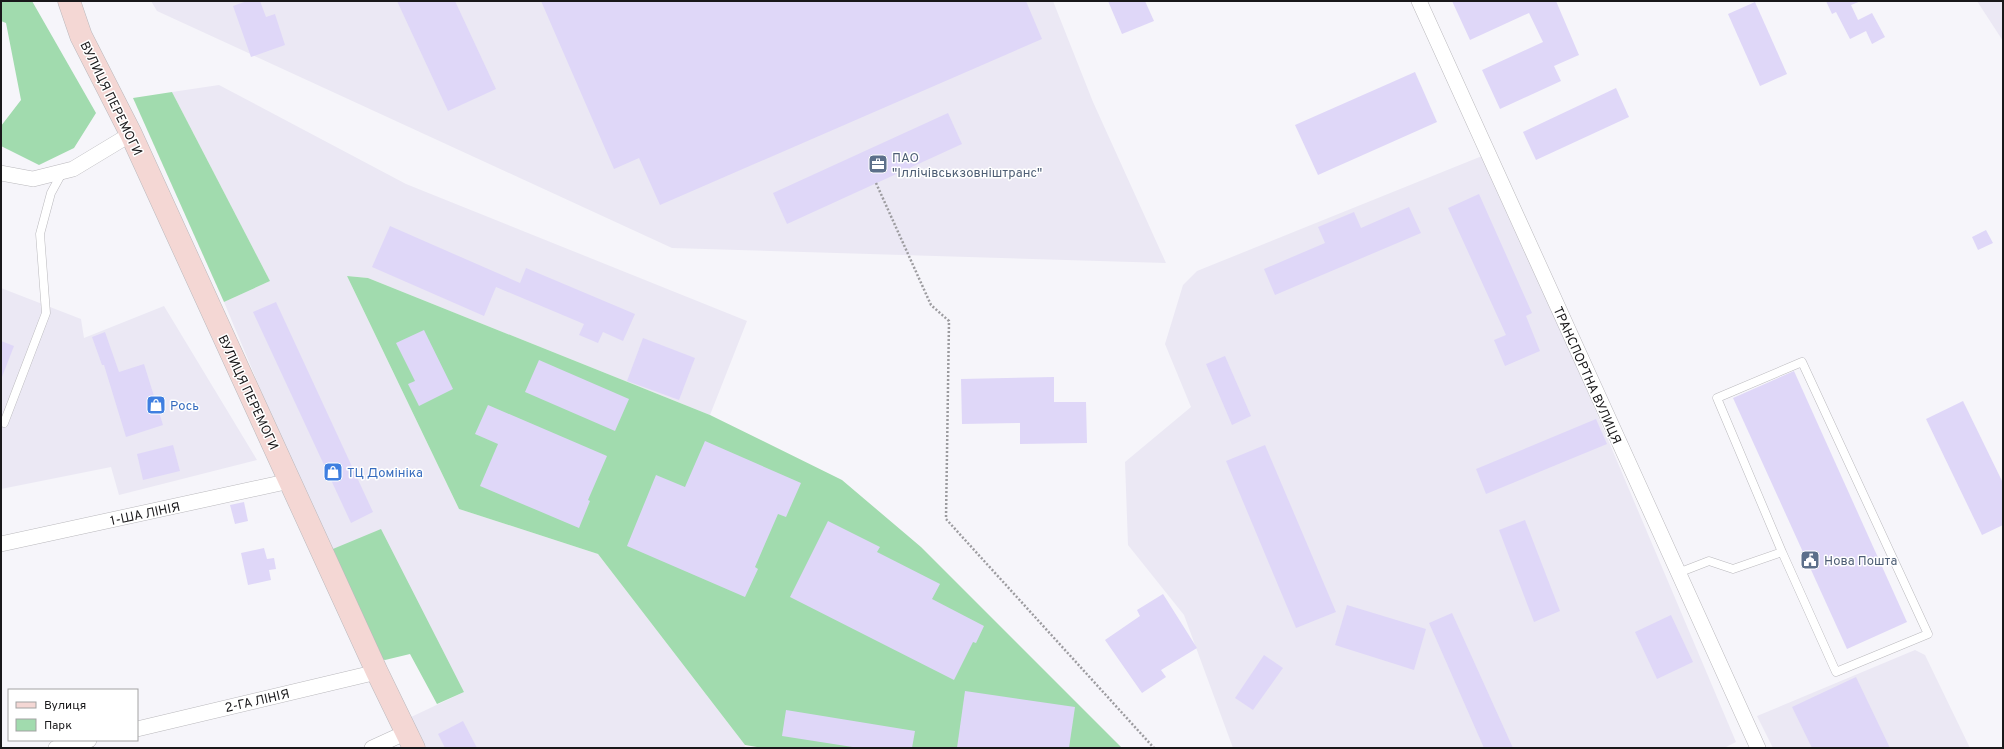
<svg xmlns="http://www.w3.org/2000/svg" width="2004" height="749" viewBox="0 0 2004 749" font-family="Overpass,sans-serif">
<rect width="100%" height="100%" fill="#f6f5fa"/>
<g fill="#ebe8f4">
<polygon points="151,1 1053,1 1093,102 1166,263 672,248 157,11"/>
<polygon points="1977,1 2003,1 2003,41"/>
<polygon points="219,85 406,184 747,321 710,415 368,278 347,276 459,509 598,554 745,745 744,748 422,748 409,718 464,692 328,551 224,302 270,281 172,92"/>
<polygon points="1487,154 1736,742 1724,748 1233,748 1184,615 1128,545 1125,462 1191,407 1165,344 1183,285 1197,271"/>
<polygon points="1,288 81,319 84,338 164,306 257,460 119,495 111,467 1,489"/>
<polygon points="1915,650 1925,655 1970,748 1773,748 1757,716"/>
</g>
<g fill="#a1dbae">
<polygon points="1,1 32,1 96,113 74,148 39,165 1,146 1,126 21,100 6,23 1,21"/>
<polygon points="172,92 270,281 224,302 133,98"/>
<polygon points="347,276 368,278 710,415 842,480 921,547 1122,748 763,748 745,745 598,554 459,509"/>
<polygon points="381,529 464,692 437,704 410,654 385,660 378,658 328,551"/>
</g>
<g fill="#dfd7f8">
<polygon points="247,1 260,1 266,17 275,14 285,45 251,57 233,6"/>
<polygon points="397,1 455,1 496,89 448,111"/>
<polygon points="541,1 1026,1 1042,39 660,205 639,158 614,169"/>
<polygon points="1108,1 1145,1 1154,21 1122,34"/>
<polygon points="1452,1 1556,1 1579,55 1554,66 1561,81 1500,109 1482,70 1543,42 1529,13 1470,40"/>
<polygon points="1826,1 1861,1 1851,5 1858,20 1872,13 1885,37 1872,44 1866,31 1850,39 1836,12 1832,14"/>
<polygon points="1755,2 1787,74 1760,86 1728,14"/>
<polygon points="1415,72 1437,122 1318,175 1295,125"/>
<polygon points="1616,88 1629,117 1536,160 1523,132"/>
<polygon points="948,113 962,144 787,224 773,193"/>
<polygon points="1479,194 1532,313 1526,316 1540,351 1505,366 1494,340 1506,335 1448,208"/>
<polygon points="1409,207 1421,233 1275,295 1264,269 1325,243 1318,227 1354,212 1361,228"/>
<polygon points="390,226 520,283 526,268 635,314 623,341 603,332 598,343 579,335 584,324 496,287 484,316 372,267"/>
<polygon points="1986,230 1993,243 1978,250 1972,237"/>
<polygon points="276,302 373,512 351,523 253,312"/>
<polygon points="424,330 453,389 419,406 408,384 415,381 396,343"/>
<polygon points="105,332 119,372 144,364 163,425 126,437 104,365 102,365 92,337"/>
<polygon points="643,338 695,358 679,400 627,381"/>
<polygon points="1,341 14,346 2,377 1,377"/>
<polygon points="1225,356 1251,416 1232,425 1206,364"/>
<polygon points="539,360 629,399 615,431 525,392"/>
<polygon points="1794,371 1907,622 1847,649 1733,398"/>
<polygon points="1054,377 1054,402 1086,402 1087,443 1020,444 1020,423 962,424 961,379"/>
<polygon points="1963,401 2003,483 2003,525 1982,535 1926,419"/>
<polygon points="488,405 607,456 588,500 590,501 579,528 480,486 498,444 475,434"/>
<polygon points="1596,419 1607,444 1486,494 1476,469"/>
<polygon points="705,441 801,483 786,517 778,514 755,567 758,569 745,597 627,546 656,475 685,487"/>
<polygon points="173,445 180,471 143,480 137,454"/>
<polygon points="1265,445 1336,612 1296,628 1226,461"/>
<polygon points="244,502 248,521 235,524 230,505"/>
<polygon points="1525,520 1560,611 1534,622 1499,530"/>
<polygon points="828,521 880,547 877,552 940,584 932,599 984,626 976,643 973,642 954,680 790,597"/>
<polygon points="264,548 267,559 274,558 276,569 269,570 271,580 248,585 241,553"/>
<polygon points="1163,594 1197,648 1161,670 1166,677 1142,693 1105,640 1140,616 1137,610"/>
<polygon points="1347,605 1426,629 1414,670 1335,645"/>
<polygon points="1452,613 1513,748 1484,748 1429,623"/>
<polygon points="1671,615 1693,662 1657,679 1635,632"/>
<polygon points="1264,655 1283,668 1253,710 1235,698"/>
<polygon points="1856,677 1890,748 1812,748 1792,707"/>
<polygon points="965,691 1075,707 1069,748 957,748"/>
<polygon points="786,710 915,731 912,748 859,748 782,736"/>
<polygon points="463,721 477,748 445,748 438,734"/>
</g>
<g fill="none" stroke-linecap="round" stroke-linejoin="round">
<defs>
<g id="lane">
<polyline points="1,422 4,423 46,313 40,234 51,193 63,171"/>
<polyline points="1678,573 1709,561 1733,569 1782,552 1836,672 1928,634 1802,362 1717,398 1782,552"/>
</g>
<g id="street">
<polyline points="1419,1 1758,748"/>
<polyline points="1,173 33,179 73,169 131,134"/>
<polyline points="1,544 290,481"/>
<polyline points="137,729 377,672"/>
<polyline points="56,748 89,740"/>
<polyline points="372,748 407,732"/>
</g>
<polyline id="secondary" points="69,1 81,36 131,134 377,672 414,748"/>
</defs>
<use href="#lane" stroke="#bab9bd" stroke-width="9"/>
<use href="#street" stroke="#bab9bd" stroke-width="16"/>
<use href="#secondary" stroke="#bab9bd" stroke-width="23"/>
<polyline stroke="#9c9b9f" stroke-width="2.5" stroke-dasharray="2 2" stroke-linecap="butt" points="876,183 931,305 949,321 946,519 1154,748"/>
<use href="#lane" stroke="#fff" stroke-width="8"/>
<use href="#street" stroke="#fff" stroke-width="15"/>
<use href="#secondary" stroke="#f4d7d4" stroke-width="22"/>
</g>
<defs>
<symbol id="office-square" viewBox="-11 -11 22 22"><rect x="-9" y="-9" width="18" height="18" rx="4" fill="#5c6f8a" stroke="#fff"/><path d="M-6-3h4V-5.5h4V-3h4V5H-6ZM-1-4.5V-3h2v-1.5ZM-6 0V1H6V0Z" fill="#fff"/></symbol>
<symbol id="shop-square" viewBox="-11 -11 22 22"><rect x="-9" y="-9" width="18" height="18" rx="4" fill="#3f7fe0" stroke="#fff"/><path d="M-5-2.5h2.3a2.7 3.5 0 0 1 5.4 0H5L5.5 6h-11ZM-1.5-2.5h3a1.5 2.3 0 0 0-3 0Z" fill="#fff"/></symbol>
<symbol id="civic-square" viewBox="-11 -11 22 22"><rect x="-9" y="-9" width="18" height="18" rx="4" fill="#5c6f8a" stroke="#fff"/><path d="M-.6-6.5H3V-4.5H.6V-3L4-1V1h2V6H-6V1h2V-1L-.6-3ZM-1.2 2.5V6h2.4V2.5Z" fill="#fff"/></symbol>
</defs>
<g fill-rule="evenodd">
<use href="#office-square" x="867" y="153" width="22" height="22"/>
<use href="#shop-square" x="145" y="394" width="22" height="22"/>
<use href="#shop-square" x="322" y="461" width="22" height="22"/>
<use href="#civic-square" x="1799" y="549" width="22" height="22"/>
</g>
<g text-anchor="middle" stroke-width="3" stroke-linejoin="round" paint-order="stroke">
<g font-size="13" fill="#19181a" stroke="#fff">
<text transform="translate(112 98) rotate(64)" y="5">ВУЛИЦЯ ПЕРЕМОГИ</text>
<text transform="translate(1588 375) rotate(66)" y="5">ТРАНСПОРТНА ВУЛИЦЯ</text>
<text transform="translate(249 392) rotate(65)" y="5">ВУЛИЦЯ ПЕРЕМОГИ</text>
<text transform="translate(145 513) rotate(-12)" y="5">1-ША ЛІНІЯ</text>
<text transform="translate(257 700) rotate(-13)" y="5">2-ГА ЛІНІЯ</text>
</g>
<g font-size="13" fill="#4e5e75" stroke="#fff" text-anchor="start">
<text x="892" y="162">ПАО<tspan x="892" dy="15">"Іллічівськзовніштранс"</tspan></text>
<text x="1824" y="565">Нова Пошта</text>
</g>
<g font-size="13" fill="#366cbe" stroke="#fff" text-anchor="start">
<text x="170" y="410">Рось</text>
<text x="347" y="477">ТЦ Домініка</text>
</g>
</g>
<rect width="2004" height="749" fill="none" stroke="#19181a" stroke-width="4"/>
<rect x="8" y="689" width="130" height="52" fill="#ffffff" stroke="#a3a3a3"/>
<rect x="16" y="702" width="20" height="6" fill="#f4d7d4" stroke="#a3a3a3"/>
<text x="44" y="709" font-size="12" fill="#19181a">Вулиця</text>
<rect x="16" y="719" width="20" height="12" fill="#a1dbae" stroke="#a3a3a3"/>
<text x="44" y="729" font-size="12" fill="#19181a">Парк</text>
</svg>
